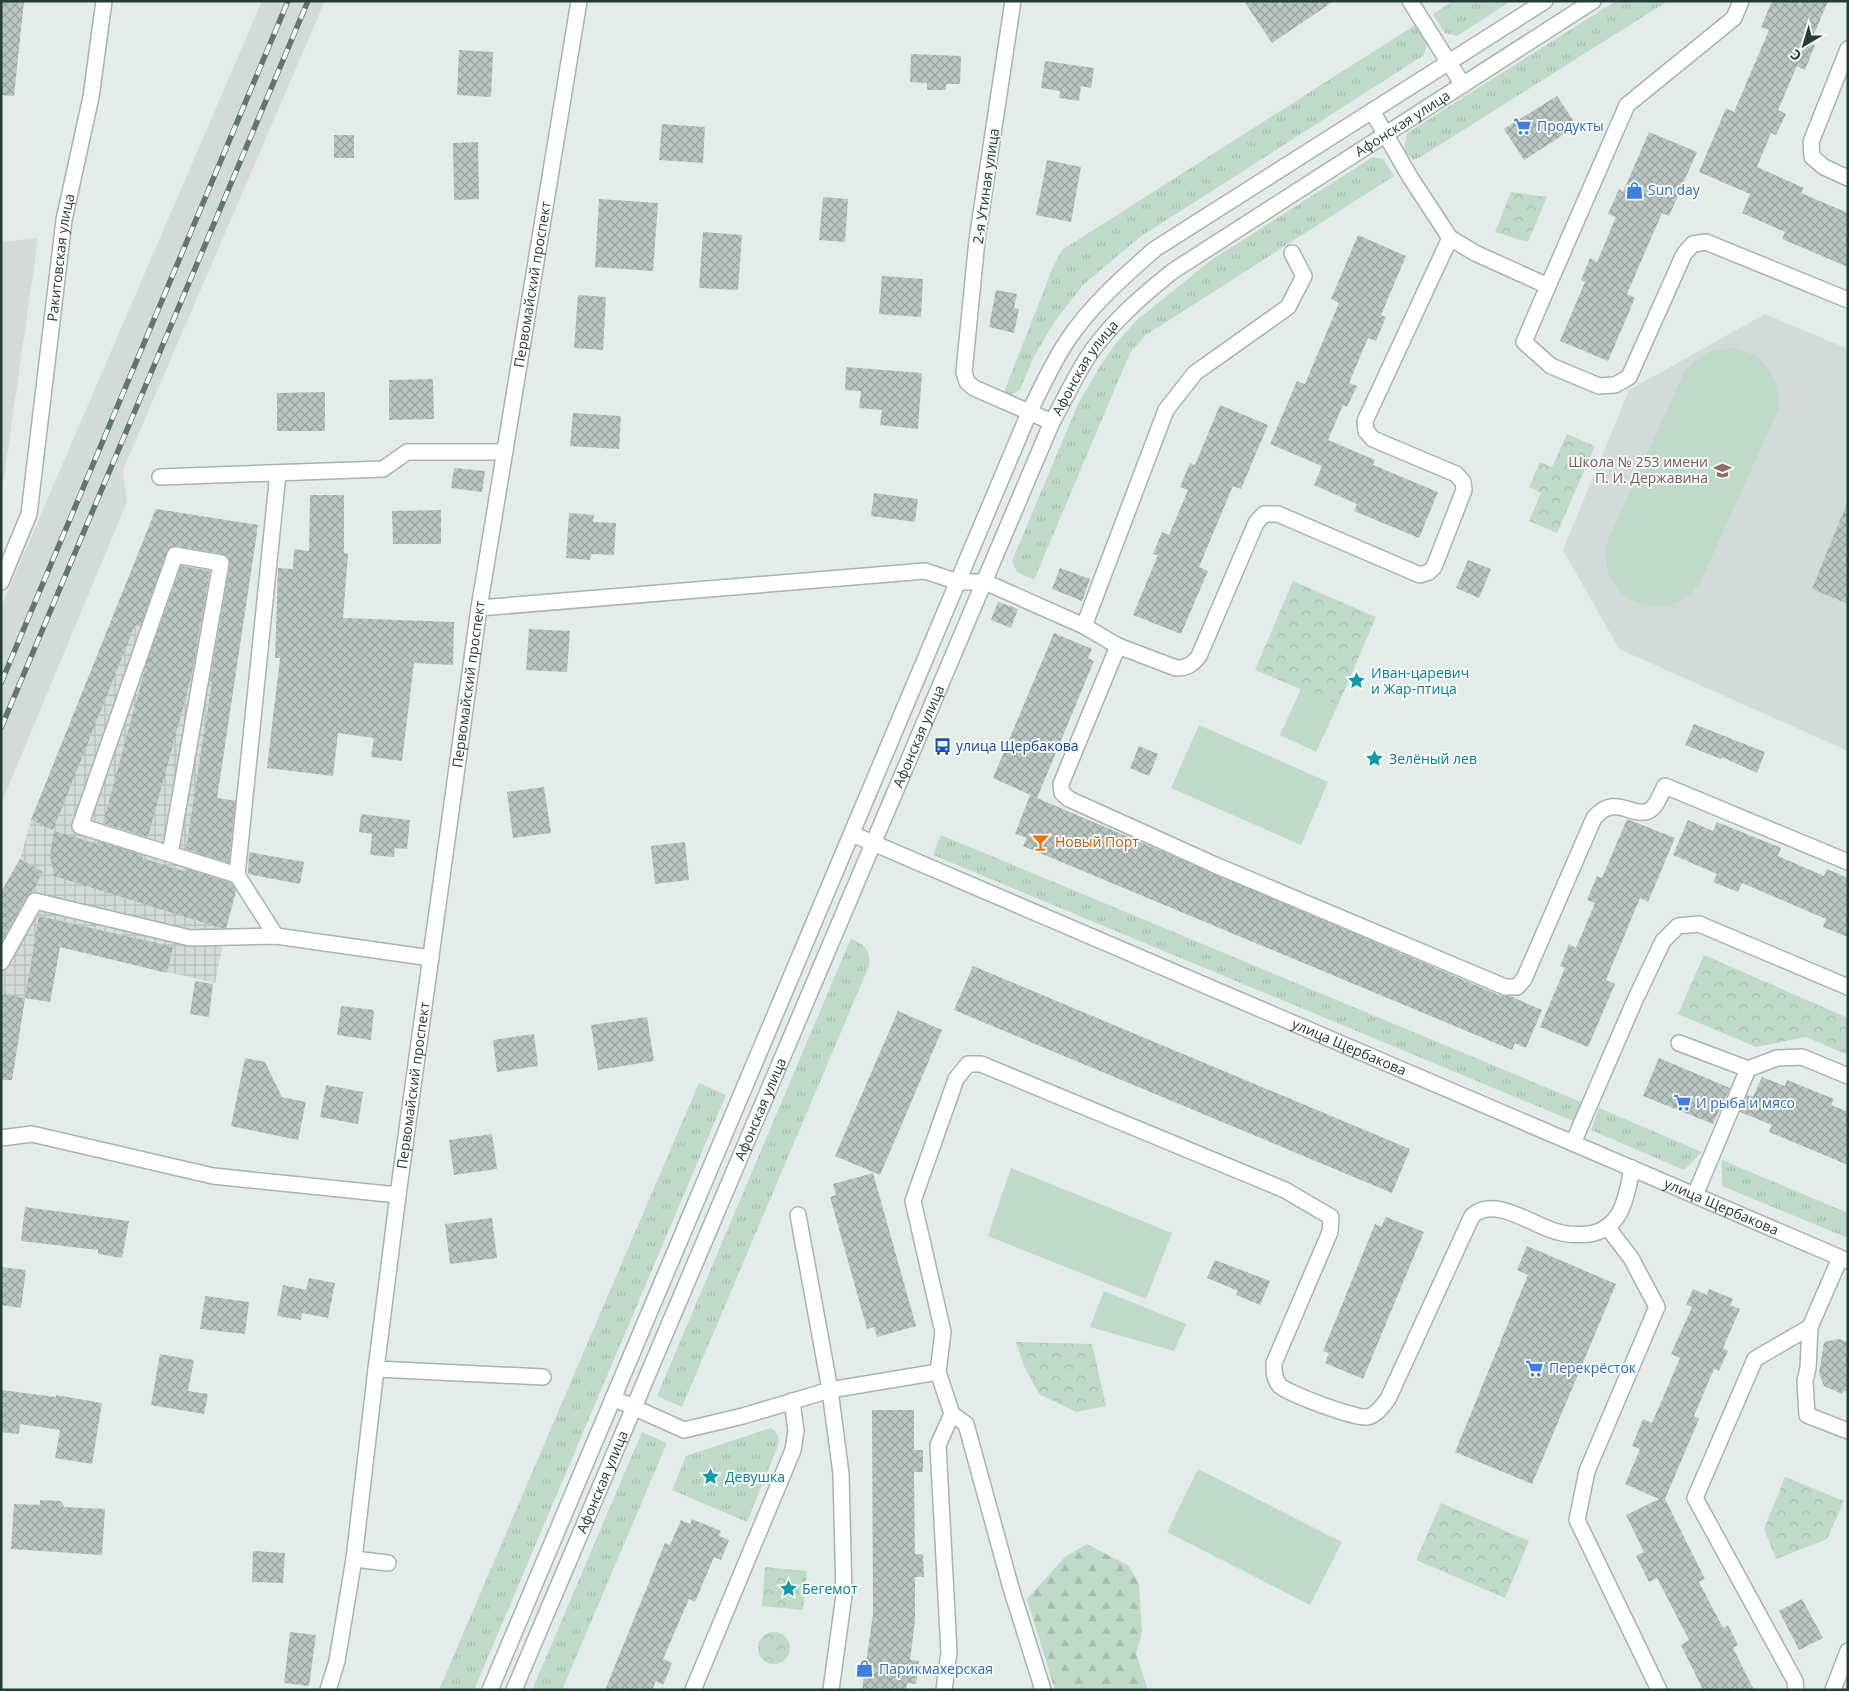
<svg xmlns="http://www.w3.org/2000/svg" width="1849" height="1691" viewBox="0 0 1849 1691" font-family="'Open Sans',sans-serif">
<defs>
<pattern id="industrial-grid" width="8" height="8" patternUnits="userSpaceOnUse" patternTransform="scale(1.25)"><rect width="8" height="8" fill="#d2dbd8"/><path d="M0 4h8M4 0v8" fill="none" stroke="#b4bdba"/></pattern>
<pattern id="grass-tufts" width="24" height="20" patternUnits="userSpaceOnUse" patternTransform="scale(1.25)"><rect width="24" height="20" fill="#bfdac9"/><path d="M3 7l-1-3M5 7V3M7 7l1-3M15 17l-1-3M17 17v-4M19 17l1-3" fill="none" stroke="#a4bcad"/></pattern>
<pattern id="forest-firs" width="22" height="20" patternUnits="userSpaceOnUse" patternTransform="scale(1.25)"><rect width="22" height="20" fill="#bfdac9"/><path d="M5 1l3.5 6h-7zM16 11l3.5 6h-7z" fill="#a4bcad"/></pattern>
<pattern id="park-crowns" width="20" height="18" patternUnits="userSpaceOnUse" patternTransform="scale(1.25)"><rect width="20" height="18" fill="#bfdac9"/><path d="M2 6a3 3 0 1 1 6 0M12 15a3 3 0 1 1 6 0" fill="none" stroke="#a4bcad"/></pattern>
<pattern id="building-cross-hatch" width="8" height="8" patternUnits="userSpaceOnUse" patternTransform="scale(1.25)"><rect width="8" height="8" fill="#b9c6c2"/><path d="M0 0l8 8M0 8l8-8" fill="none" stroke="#96a29e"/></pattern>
</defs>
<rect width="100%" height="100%" fill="#e4ece9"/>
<g fill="#d2dbd8">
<polygon points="262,1 325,1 123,470 127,502 1,804 1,607"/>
<polygon points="38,238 35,260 1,498 1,242"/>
<polygon points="1765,314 1848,349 1848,751 1619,649 1563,550 1629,390"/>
</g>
<polygon fill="url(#industrial-grid)" points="156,509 258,525 217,798 240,801 231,857 237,888 226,930 215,983 60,947 50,1002 25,998 17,1050 1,1047 1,892 20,859 31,820"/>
<g fill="url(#grass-tufts)">
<polygon points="1453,1 1511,1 1457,36 1445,33 1433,14"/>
<polygon points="1616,1 1668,1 1422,156 1413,160 1404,150 1407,133"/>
<polygon points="1415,25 1427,44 1424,55 1140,237 1084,284 1055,321 1033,358 1020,390 1010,395 1004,392 1053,267 1062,250"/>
<polygon points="1373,157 1383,159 1394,176 1146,335 1130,353 1034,580 1017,572 1012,561 1078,404 1100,366 1117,342 1137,320 1210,261"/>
<polygon points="941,835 1581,1102 1573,1121 933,855"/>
<path d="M851 938C865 946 871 949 869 966L682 1407 657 1396Z"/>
<polygon points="699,1083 726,1095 474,1690 439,1690"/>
<polygon points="1599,1108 1702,1152 1684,1170 1591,1130"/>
<polygon points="1722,1160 1848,1213 1848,1238 1722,1186"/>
<path d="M771 1428C778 1433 780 1437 778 1446L747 1522 672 1490 686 1456Z"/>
<polygon points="642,1432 667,1443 562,1690 532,1690"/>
</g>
<polygon fill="url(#forest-firs)" points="1087,1544 1129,1566 1139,1584 1142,1632 1136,1654 1148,1690 1055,1690 1027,1599 1066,1556"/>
<g fill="url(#park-crowns)">
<polygon points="1511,192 1547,197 1528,242 1495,232"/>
<polygon points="1567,434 1595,446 1557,533 1529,521 1541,493 1529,487 1540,462 1552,467"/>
<polygon points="1293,581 1376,617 1338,705 1255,670"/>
<polygon points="1704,955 1848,1018 1848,1055 1806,1037 1756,1047 1678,1014"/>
<polygon points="1016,1342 1092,1344 1106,1406 1076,1412 1039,1394 1024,1366"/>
<polygon points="1785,1477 1844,1501 1827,1539 1776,1559 1764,1529"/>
<polygon points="1441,1503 1529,1541 1505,1598 1416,1560"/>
<polygon points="765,1567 807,1571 803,1610 762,1606"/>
<circle cx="774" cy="1648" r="16"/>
</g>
<g fill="#bfdac9">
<path d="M1737 348C1742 351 1750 352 1755 356 1775 369 1778 387 1779 408L1700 583C1696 587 1692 593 1687 597 1665 614 1628 607 1614 584 1606 572 1606 560 1605 547L1684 372C1703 352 1709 349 1737 348Z"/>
<polygon points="1301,689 1338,705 1316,752 1280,735"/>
<polygon points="1199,725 1328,782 1301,845 1171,788"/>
<polygon points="1011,1168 1172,1233 1146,1299 988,1236"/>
<polygon points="1104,1291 1186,1324 1174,1351 1090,1327"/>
<polygon points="1198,1469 1342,1542 1310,1605 1167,1532"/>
</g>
<g fill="url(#building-cross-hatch)">
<polygon points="1,1 24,1 14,96 1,95"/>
<polygon points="1244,1 1334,1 1272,43"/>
<polygon points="1772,1 1828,1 1810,44 1815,45 1805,70 1797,66 1778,110 1786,114 1776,135 1771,133 1757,167 1804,188 1801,193 1848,213 1848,267 1782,239 1785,232 1742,213 1750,194 1699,172 1726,108 1734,112 1769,30 1761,27"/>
<polygon points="459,50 493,52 491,97 457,95"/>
<polygon points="911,54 961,56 960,84 946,84 946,90 927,90 927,83 910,82"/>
<polygon points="1045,61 1094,68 1091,88 1081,86 1079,101 1059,98 1060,91 1041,88"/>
<polygon points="1557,96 1577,126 1524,160 1504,129"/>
<polygon points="662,124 705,127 703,163 659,160"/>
<polygon points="1649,132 1697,152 1669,216 1662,213 1627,294 1635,298 1608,361 1560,341 1585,282 1581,280 1590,258 1597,262 1616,217 1608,214 1619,189 1623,192"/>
<rect x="334" y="135" width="20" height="23"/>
<polygon points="478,142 479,199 454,200 453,143"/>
<polygon points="1047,160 1081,167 1071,222 1036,215"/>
<polygon points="823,197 848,199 845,242 819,240"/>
<polygon points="599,199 658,203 653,271 595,267"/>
<polygon points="703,232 742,235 738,290 699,288"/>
<polygon points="1358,235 1406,256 1381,315 1386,317 1376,341 1368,338 1349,383 1357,386 1347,407 1343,405 1328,440 1375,460 1373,465 1438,492 1419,538 1354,511 1357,504 1314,485 1322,466 1270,444 1297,381 1305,384 1339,303 1331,299"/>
<polygon points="882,276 923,279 921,317 879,314"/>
<polygon points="996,290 1017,294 1014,308 1019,309 1014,333 989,327"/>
<polygon points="578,295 606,297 603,350 574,348"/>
<polygon points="846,367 922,373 918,429 880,425 882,410 859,408 861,391 845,390"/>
<polygon points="433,379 434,419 389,420 389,380"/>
<polygon points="325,392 325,431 277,431 277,393"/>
<polygon points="1220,405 1268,425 1241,489 1233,486 1199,567 1208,571 1181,634 1133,615 1158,555 1153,554 1162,532 1169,535 1188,490 1180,487 1190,463 1195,465"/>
<polygon points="573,413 621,416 619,449 570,446"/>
<polygon points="454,468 485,471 482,492 451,488"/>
<polygon points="874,493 918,499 915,522 871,516"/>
<polygon points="310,495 344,495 344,553 348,554 343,618 454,622 453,665 414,663 402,761 371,757 374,738 338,733 333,776 267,768 280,658 275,658 278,568 293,569 294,549 309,551"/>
<polygon points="1847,503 1848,503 1848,604 1812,589"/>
<polygon points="156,509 258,525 217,798 235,801 229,863 186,849 212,682 210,681 230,565 227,556 223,554 177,546 168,549 140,627 135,625 53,830 31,820"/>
<polygon points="441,510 441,544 393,544 392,511"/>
<polygon points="569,513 594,515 593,522 616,523 614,555 591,554 590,560 566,558"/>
<polygon points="1468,560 1491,569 1479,598 1456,588"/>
<polygon points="181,566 210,571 191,678 148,837 103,823 147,662"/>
<polygon points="1060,568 1090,579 1082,601 1052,589"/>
<polygon points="998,602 1018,609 1011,628 991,620"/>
<polygon points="529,629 570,631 567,672 526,670"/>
<polygon points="1054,633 1092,649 1088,658 1094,661 1037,798 993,778"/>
<polygon points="1694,724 1765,752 1757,773 1722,757 1721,759 1685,745"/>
<polygon points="1139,746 1158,754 1149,776 1130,768"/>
<polygon points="544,787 551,833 513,838 507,792"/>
<polygon points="1030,795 1501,996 1510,996 1542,1010 1526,1048 1515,1043 1512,1050 1023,846 1027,838 1015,834"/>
<polygon points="361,814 410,820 407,849 395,848 394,857 370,855 372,834 359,832"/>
<polygon points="1627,819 1675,838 1648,902 1640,898 1606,980 1615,984 1588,1047 1540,1027 1565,968 1560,966 1569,944 1576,948 1595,903 1587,900 1597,876 1602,878"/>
<polygon points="1688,820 1713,831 1717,822 1781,848 1778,856 1824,876 1827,869 1848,878 1848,937 1823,927 1826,919 1742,883 1738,892 1713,882 1717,874 1673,855"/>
<polygon points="54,831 97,844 98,841 143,855 142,858 183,871 184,868 231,883 236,891 226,928 221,928 54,876 50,856"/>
<polygon points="685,842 689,880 655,884 651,846"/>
<polygon points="249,852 304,862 300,884 248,874"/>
<polygon points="20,859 43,872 32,892 27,896 1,942 1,892"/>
<polygon points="39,916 173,947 167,973 60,947 50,1002 25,998"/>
<polygon points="973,966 1410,1149 1392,1193 954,1010"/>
<polygon points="195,981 213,984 209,1017 190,1014"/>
<polygon points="1,994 25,998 12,1080 1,1080"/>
<polygon points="341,1006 374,1010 371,1040 337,1035"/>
<polygon points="898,1011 942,1030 880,1175 835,1156"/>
<polygon points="647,1017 654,1061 598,1070 591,1025"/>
<polygon points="534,1034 538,1066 497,1072 493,1040"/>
<polygon points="245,1058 265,1062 282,1097 306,1102 298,1140 231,1126"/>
<polygon points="1659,1058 1730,1088 1713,1124 1643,1096"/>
<polygon points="1762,1077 1785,1086 1787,1080 1834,1099 1831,1105 1848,1112 1848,1165 1769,1132 1772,1125 1740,1112 1747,1095 1753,1097"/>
<polygon points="326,1085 363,1092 358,1124 320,1117"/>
<polygon points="492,1134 497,1169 454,1175 449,1140"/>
<polygon points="873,1173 916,1326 877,1337 874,1327 867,1329 830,1197 836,1195 833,1184"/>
<polygon points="25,1207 129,1221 122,1258 98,1254 98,1250 21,1241"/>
<polygon points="1386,1217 1424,1232 1363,1379 1325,1363 1329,1353 1323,1351 1375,1224 1381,1227"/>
<polygon points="492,1218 497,1258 450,1264 445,1224"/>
<polygon points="1527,1246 1616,1284 1532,1484 1455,1452 1528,1275 1517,1270"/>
<polygon points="1215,1260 1270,1281 1260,1305 1236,1295 1238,1291 1207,1278"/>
<polygon points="1,1267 26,1270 21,1308 1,1305"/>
<polygon points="309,1278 335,1283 328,1318 302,1313 301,1320 277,1316 283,1285 306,1290"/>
<polygon points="1693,1289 1707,1295 1709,1289 1733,1299 1730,1305 1740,1309 1723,1348 1728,1351 1719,1371 1714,1369 1694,1416 1699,1419 1665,1499 1705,1579 1699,1582 1723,1628 1728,1625 1738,1645 1733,1648 1754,1690 1703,1690 1681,1645 1689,1640 1657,1578 1649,1582 1636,1556 1644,1552 1626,1515 1659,1499 1625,1484 1640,1449 1632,1446 1643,1419 1652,1423 1680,1358 1671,1354 1692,1307 1686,1305"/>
<polygon points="205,1296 249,1302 245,1334 200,1329"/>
<polygon points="1839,1339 1848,1342 1848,1392 1843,1391 1842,1394 1824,1386 1819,1373 1824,1342"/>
<polygon points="160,1354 194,1360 188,1391 208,1394 204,1414 151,1405"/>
<polygon points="1,1390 56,1397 56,1395 102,1403 92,1464 55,1458 60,1430 20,1424 19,1434 1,1432"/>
<polygon points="872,1410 914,1410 914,1450 923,1450 923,1472 914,1472 915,1554 923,1554 924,1577 915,1577 915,1621 910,1660 919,1661 916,1684 907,1683 906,1690 862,1690 873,1614"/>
<polygon points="40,1500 61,1501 64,1507 105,1509 102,1555 11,1549 14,1504 40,1505"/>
<polygon points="692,1519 721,1531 719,1536 729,1540 721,1560 714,1557 695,1602 689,1599 663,1659 672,1663 663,1685 656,1681 652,1690 605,1690 665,1543 670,1545 681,1520 690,1524"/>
<polygon points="253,1551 285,1553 283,1583 252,1582"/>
<polygon points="1802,1599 1823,1638 1799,1650 1779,1611"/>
<polygon points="290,1632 316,1635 309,1686 284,1683"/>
</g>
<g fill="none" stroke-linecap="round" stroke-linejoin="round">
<defs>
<g id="minor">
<polyline points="1013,1 977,240 964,372 967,382 974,388 1052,422"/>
<polyline points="1410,1 1463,85"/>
<polyline points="1848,49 1811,142 1812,157 1824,167 1848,178"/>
<polyline points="1372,111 1410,177 1450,238 1475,253 1548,286 1524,342 1551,366 1599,386 1615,385 1629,377 1684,254 1693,244 1706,242 1848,300"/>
<polyline points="1548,286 1627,105 1734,18 1741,1"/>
<polyline points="160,477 383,469 407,452 505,452"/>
<path id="s1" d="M1 582 29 514 64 220 91 97 104 1"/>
<path d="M479 608 925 571 958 582H985L1084 626 1118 646 1061 784 1062 793 1069 799 1215 865 1505 987H1517L1524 979 1594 818C1616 792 1633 820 1650 810 1657 806 1661 793 1665 786L1848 862"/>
<polyline points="1084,626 1166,410 1195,373 1288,307 1304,276 1292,253"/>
<path d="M1118 646 1176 668C1187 668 1192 665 1199 656L1256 523 1264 514H1278L1420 575 1429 572 1434 567 1464 490 1463 482 1456 474 1373 439 1366 431 1365 421 1450 238"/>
<path id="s2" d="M852 834 1848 1261"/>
<polyline points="170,854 221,563 175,555 80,826 237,875 276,936"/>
<polyline points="237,875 278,473"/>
<polyline points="1,962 35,901 190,938 276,936 431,958"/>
<polyline points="1679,1043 1748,1069"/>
<polyline points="1,1138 32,1134 213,1176 398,1195"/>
<polyline points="1573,1143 1635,1000 1663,941 1678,926 1699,924 1848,987"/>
<polyline points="1695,1195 1748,1069 1777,1058 1802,1057 1848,1076"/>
<polyline points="798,1215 830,1390 841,1474 844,1595 831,1690"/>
<polyline points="1608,1228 1631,1258 1657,1307 1587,1471 1577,1520 1659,1690"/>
<polyline points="1810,1327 1808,1368 1805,1381 1807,1415 1848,1431"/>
<polyline points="376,1369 543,1377"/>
<polyline points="613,1398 684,1430 743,1416 830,1390 938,1372"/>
<polyline points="354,1559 388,1563"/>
<path id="s3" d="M328 1690 337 1661 354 1559 376 1369 398 1195 479 608 579 1"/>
<path d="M490 1690 1029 413C1041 388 1052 364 1067 341 1091 305 1123 277 1155 249L1545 1"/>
<path id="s4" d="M514 1690 1052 422C1065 399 1076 374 1091 352 1114 320 1143 295 1173 271L1593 1"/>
<polyline points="693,1690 793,1450 796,1431 792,1401"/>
<polyline points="944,1690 949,1652 938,1445 952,1414"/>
<path d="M1043 1690 1011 1588 966 1424 952 1414 938 1372 943 1332 913 1201 956 1079 968 1064H981L1285 1190 1331 1217 1330 1232 1274 1363C1274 1371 1274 1378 1279 1385 1286 1393 1356 1419 1367 1417 1376 1416 1383 1405 1388 1399L1472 1216C1495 1195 1533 1226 1558 1232 1568 1235 1578 1235 1589 1234 1622 1229 1627 1196 1632 1168"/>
<polyline points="1796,1690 1795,1681 1695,1498 1755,1359 1810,1327 1840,1258"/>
<polyline points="1833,1690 1848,1651"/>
</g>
</defs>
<use href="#minor" stroke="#a7b3b0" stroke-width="18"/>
<use href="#minor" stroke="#fff" stroke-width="15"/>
<defs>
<g id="rail">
<polyline points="1,683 288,1"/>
<polyline points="1,728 308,1"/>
</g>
</defs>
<use href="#rail" stroke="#607673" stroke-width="5.5"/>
<use href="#rail" stroke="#f4f8f7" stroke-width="4" stroke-dasharray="11" stroke-linecap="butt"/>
</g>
<defs>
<symbol id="supermarket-bare" viewBox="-9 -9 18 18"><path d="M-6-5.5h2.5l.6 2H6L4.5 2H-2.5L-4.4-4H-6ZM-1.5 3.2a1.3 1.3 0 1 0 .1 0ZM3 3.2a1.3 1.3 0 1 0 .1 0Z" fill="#3f7fe0" stroke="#f4f8f7" stroke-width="2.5" paint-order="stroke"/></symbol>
<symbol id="shop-bare" viewBox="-9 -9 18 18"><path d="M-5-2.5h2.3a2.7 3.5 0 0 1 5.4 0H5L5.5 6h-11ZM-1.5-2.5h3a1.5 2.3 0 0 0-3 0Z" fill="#3f7fe0" stroke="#f4f8f7" stroke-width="2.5" paint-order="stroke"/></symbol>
<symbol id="school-bare" viewBox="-9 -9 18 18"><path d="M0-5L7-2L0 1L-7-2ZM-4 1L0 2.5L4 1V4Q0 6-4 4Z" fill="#8d6e63" stroke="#f4f8f7" stroke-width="2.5" paint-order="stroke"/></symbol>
<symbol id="sight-bare" viewBox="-9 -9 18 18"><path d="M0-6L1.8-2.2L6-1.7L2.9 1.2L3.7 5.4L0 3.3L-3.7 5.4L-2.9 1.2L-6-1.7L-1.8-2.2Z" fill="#0f9aa8" stroke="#f4f8f7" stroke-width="2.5" paint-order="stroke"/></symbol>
<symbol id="bus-bare" viewBox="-9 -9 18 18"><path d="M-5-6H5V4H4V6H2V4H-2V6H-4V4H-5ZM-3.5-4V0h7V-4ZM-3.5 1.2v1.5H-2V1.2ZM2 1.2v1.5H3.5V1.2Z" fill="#1a4fb4" stroke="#f4f8f7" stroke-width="2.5" paint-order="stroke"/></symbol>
<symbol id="bar-bare" viewBox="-9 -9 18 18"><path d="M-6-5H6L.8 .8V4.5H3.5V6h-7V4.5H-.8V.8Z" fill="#e8710a" stroke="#f4f8f7" stroke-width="2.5" paint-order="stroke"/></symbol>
</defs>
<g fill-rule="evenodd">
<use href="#supermarket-bare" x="1510" y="114" width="25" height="25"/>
<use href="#shop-bare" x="1622" y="178" width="25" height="25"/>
<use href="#school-bare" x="1710" y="458" width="25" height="25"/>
<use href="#sight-bare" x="1344" y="668" width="25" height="25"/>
<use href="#bus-bare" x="930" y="734" width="25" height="25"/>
<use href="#sight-bare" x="1362" y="746" width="25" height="25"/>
<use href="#bar-bare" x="1028" y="830" width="25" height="25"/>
<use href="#supermarket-bare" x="1670" y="1090" width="25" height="25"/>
<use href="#supermarket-bare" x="1522" y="1356" width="25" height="25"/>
<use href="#sight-bare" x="698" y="1464" width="25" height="25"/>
<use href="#sight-bare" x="776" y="1576" width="25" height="25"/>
<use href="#shop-bare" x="852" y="1656" width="25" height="25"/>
</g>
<g text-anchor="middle" stroke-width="4" stroke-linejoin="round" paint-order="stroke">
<g font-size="14" fill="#253b37" stroke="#f4f8f7">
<text dy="5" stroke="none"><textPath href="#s4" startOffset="1846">Афонская улица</textPath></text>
<text transform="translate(986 186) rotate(-82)" y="5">2-я Утиная улица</text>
<text dy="5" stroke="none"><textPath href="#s1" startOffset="332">Ракитовская улица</textPath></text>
<text dy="5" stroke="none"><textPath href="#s3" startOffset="1421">Первомайский проспект</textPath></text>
<text dy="5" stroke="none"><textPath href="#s4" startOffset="1441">Афонская улица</textPath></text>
<text dy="5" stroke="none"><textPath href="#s3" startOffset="1016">Первомайский проспект</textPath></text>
<text dy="5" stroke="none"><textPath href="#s4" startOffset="1036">Афонская улица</textPath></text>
<text dy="5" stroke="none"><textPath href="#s2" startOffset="541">улица Щербакова</textPath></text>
<text dy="5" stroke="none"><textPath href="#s3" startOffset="611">Первомайский проспект</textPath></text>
<text dy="5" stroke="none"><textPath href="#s4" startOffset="631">Афонская улица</textPath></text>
<text dy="5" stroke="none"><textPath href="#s2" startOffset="946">улица Щербакова</textPath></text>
<text dy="5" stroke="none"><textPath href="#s4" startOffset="226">Афонская улица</textPath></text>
</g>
<g font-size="14" fill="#366cbe" stroke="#f4f8f7" text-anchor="start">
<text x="1537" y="131">Продукты</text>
<text x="1648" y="195">Sun day</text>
<text x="1696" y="1108">И рыба и мясо</text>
<text x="1549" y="1373">Перекрёсток</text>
<text x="879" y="1674">Парикмахерская</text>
</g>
<g font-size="14" fill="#785e54" stroke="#f4f8f7" text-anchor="end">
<text x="1708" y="467">Школа № 253 имени<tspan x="1708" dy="16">П. И. Державина</tspan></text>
</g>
<g font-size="14" fill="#0d838f" stroke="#f4f8f7" text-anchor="start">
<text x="1371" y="678">Иван-царевич<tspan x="1371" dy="16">и Жар-птица</tspan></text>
<text x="1389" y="764">Зелёный лев</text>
<text x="725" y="1482">Девушка</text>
<text x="802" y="1594">Бегемот</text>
</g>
<g font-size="14" fill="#164399" stroke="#f4f8f7" text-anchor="start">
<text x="956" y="751">улица Щербакова</text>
</g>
<g font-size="14" fill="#c56008" stroke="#f4f8f7" text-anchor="start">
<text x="1055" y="847">Новый Порт</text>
</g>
</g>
<rect width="1849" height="1691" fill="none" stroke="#253b37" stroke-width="5"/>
<g transform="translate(1804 45) rotate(218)" stroke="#f4f8f7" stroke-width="4" paint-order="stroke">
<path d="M0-4L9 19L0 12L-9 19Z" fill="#253b37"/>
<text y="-8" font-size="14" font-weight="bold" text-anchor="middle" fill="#253b37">С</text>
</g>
</svg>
